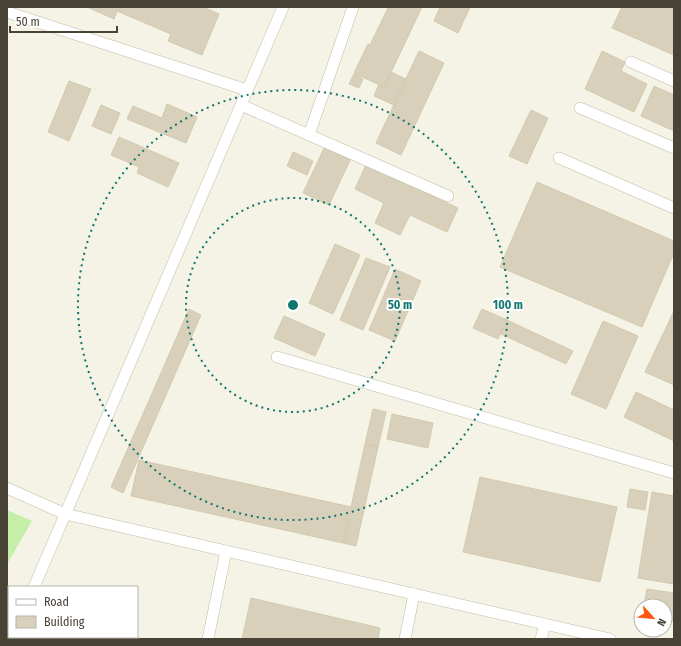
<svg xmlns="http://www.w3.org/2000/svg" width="681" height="646" viewBox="0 0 681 646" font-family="'Fira Sans Condensed',sans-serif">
<rect width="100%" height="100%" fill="#f5f2e6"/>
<polygon fill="#c5eea9" points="7,510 32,521 7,564"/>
<g fill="#d8d0ba" stroke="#d3caac">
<polygon points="87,7 203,7 219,14 202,55 168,41 171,34 117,11 114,19"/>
<polygon points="386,7 422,7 384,87 354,73 368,44 370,45 388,8"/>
<polygon points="440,7 470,7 458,33 434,21"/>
<polygon points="622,7 674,7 674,55 612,28"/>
<polygon points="419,51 444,63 401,155 376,143"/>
<polygon points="602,51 625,62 621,71 647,84 634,112 585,89"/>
<polygon points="391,72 406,79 394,105 374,96 379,84 384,87"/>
<polygon points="354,74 363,79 359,88 349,84"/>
<polygon points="69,81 91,89 69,141 48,132"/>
<polygon points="654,86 674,95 674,131 641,116"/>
<polygon points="167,104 197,117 186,143 127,119 133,106 162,118"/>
<polygon points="101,105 120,113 111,134 92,126"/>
<polygon points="531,110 548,118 527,164 509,156"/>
<polygon points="119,137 179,163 168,187 137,173 139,167 111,155"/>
<polygon points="325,146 351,158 329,205 303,193"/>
<polygon points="293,152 313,161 307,175 287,166"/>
<polygon points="366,165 458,208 447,232 410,215 400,235 375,223 384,203 355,189"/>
<polygon points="537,182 674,241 674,253 642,327 500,267"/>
<polygon points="335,244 360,255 333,314 309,303"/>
<polygon points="366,258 390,267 363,330 340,320"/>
<polygon points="395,269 421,281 395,341 369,330"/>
<polygon points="189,309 201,315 123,493 111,487"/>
<polygon points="482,309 507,320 498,339 473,328"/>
<polygon points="674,311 674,385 645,372"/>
<polygon points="284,316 325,334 315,356 274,338"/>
<polygon points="507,320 573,351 566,364 501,334"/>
<polygon points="603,321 638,336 606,409 571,394"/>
<polygon points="636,392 674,410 674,441 624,417"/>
<polygon points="373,409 386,412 378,447 365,444"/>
<polygon points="392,414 433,423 428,448 387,439"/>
<polygon points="365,444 378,447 356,546 343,543"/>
<polygon points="139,460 351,507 343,543 131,496"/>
<polygon points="480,477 617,507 600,582 463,552"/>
<polygon points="630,489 648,492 645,510 627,507"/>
<polygon points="652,492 674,496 674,584 638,578"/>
<polygon points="647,589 674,593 674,621 665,619 665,606 644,606"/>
<polygon points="251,598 380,628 378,639 242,639"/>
</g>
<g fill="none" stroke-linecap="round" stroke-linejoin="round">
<defs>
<g id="minor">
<polyline points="7,12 247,90"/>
<polyline points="631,62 674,81"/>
<polyline points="241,105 448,196"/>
<polyline points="580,108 674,148"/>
<polyline points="309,135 353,7"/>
<polyline points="559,158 674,208"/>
<polyline points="277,357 674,473"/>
<polyline points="7,488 65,514 610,639"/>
<polyline points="34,587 283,7"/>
<polyline points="11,639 12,637"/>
<polyline points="208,639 226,551"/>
<polyline points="405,639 414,594"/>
<polyline points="541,639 545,624"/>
</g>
</defs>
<use href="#minor" stroke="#c1bca7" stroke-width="12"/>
<use href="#minor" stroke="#fff" stroke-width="11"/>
</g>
<g fill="none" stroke="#0f766e" stroke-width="2" stroke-dasharray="2 4">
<circle cx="293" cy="305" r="107"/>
<circle cx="293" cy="305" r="215"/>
</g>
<circle cx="293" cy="305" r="6" fill="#0f766e" stroke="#fff" stroke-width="2"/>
<g font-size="12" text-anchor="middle" font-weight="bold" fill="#0f766e" stroke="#fff" stroke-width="4" stroke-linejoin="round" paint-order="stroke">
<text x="400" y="309">50 m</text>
<text x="508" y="309">100 m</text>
</g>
<rect width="681" height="646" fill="none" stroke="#484334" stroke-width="16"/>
<rect x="8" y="586" width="130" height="52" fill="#ffffff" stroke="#b6b4ae"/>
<rect x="16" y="599" width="20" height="6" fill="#ffffff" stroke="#b6b4ae"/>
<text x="44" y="606" font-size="12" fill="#484334">Road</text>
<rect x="16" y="616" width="20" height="12" fill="#d8d0ba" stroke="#b6b4ae"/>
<text x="44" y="626" font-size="12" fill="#484334">Building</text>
<g transform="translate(653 618) rotate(117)"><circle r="19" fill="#ffffff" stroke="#b6b4ae"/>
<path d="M0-3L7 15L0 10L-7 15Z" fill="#ff5712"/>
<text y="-6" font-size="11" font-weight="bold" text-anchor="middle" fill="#484334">N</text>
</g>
<path d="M10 26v6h107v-6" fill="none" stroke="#484334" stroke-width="2"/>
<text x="16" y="26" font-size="12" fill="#484334" stroke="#ffffff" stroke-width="3" paint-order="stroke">50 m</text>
</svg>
